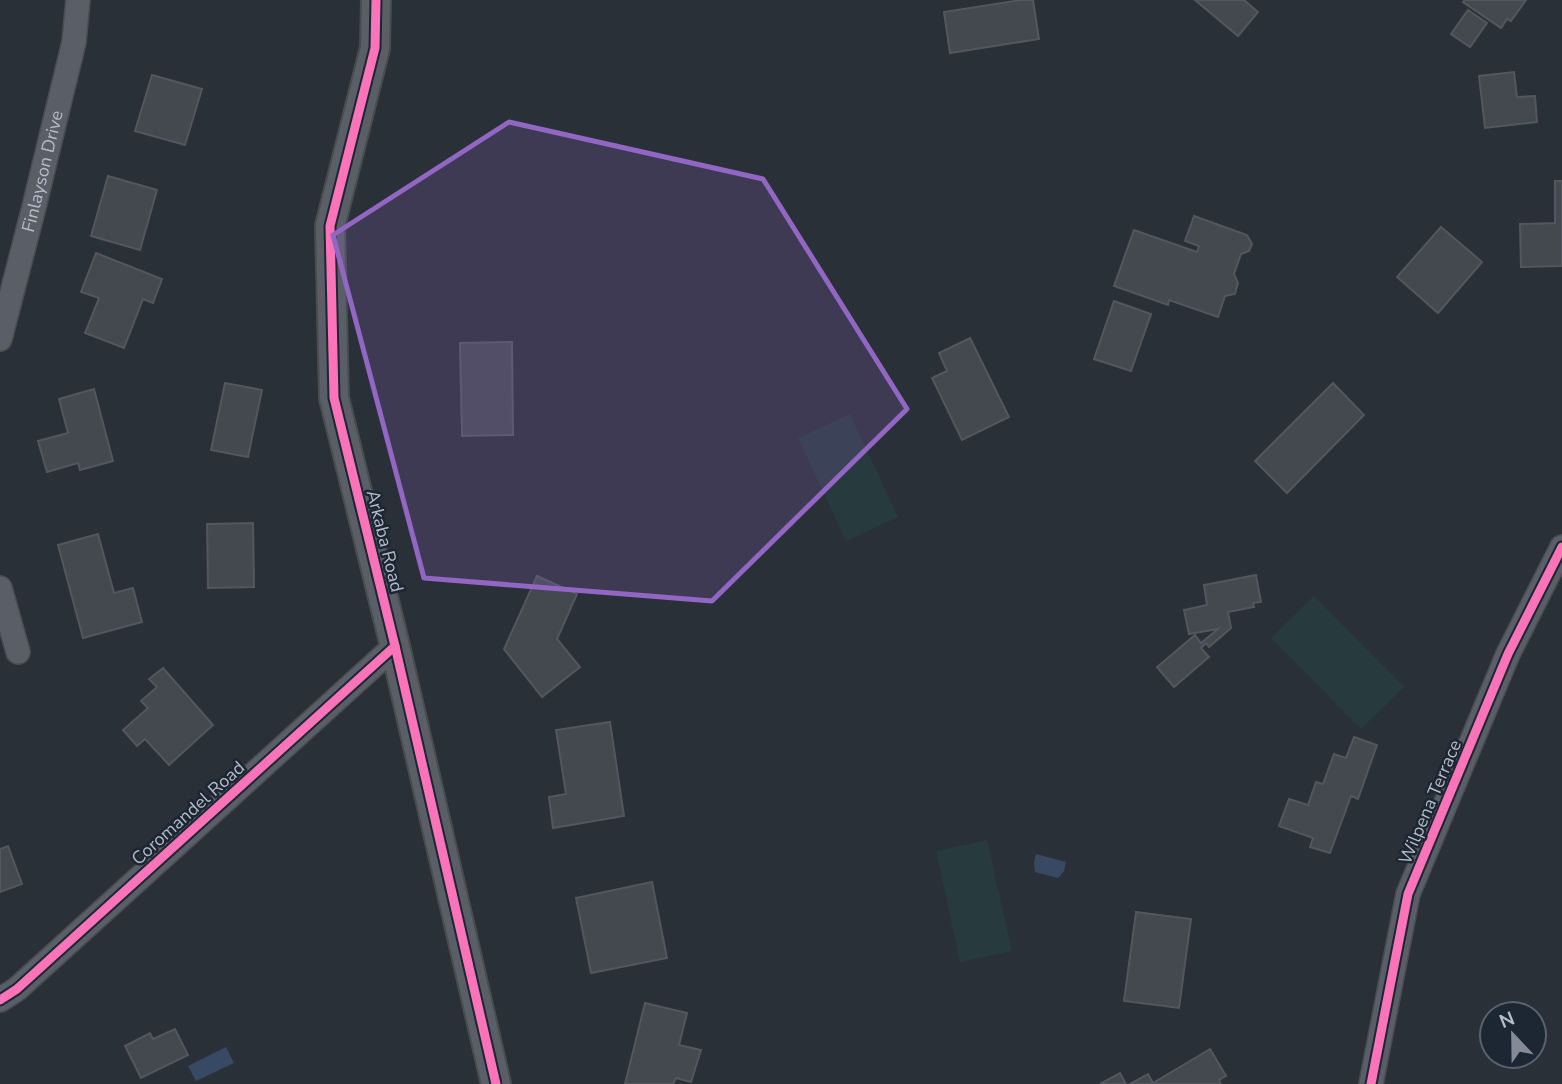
<svg xmlns="http://www.w3.org/2000/svg" width="1562" height="1084" viewBox="0 0 1562 1084" font-family="'Nunito Sans',sans-serif">
<rect width="100%" height="100%" fill="#2a3038"/>
<g fill="#273a3e">
<polygon points="850,414 898,517 846,541 798,438"/>
<polygon points="1314,596 1404,687 1361,729 1271,638"/>
<polygon points="987,840 1012,951 960,962 936,851"/>
</g>
<g fill="#384963">
<polygon points="1036,854 1066,862 1064,871 1058,878 1035,872 1034,862"/>
<polygon points="226,1047 234,1063 196,1081 188,1066"/>
</g>
<g fill="#444950" stroke="#52575f" stroke-width="2">
<polygon points="1021,0 1033,0 1039,39 950,53 944,12"/>
<polygon points="1195,0 1244,0 1258,12 1238,36"/>
<polygon points="1465,0 1526,0 1511,21 1507,19 1501,28 1463,2"/>
<polygon points="1468,10 1487,23 1470,47 1451,34"/>
<polygon points="1514,72 1517,97 1535,96 1537,122 1485,128 1479,76"/>
<polygon points="152,75 202,89 185,145 135,131"/>
<polygon points="108,176 157,190 140,250 91,236"/>
<polygon points="1555,181 1562,181 1562,266 1521,267 1520,224 1555,223"/>
<polygon points="1194,216 1247,235 1252,244 1249,251 1241,254 1234,274 1238,283 1235,294 1225,296 1218,317 1169,300 1168,305 1114,286 1134,230 1197,252 1199,246 1185,241"/>
<polygon points="1441,227 1482,262 1438,313 1397,277"/>
<polygon points="96,253 162,279 153,303 143,299 124,348 85,333 99,298 81,292"/>
<polygon points="1114,301 1151,314 1131,371 1094,359"/>
<polygon points="970,338 1009,417 962,440 932,378 947,371 939,353"/>
<polygon points="512,342 513,435 462,436 460,343"/>
<polygon points="225,383 262,390 248,457 211,450"/>
<polygon points="1333,383 1364,415 1287,493 1255,461"/>
<polygon points="94,389 113,461 80,470 78,463 47,472 38,441 68,433 59,399"/>
<polygon points="253,523 254,587 208,588 207,524"/>
<polygon points="98,534 114,593 133,588 142,622 83,638 58,545"/>
<polygon points="1256,575 1261,602 1253,603 1254,607 1228,612 1231,628 1209,647 1206,643 1201,648 1209,657 1174,687 1157,667 1195,635 1201,643 1218,629 1189,634 1184,610 1207,605 1204,585"/>
<polygon points="537,576 577,594 557,639 580,667 542,697 504,649"/>
<polygon points="163,668 213,725 169,765 145,739 137,746 123,730 148,708 141,701 157,687 149,679"/>
<polygon points="610,722 624,816 553,828 549,797 566,794 556,730"/>
<polygon points="1354,737 1377,745 1358,799 1351,796 1330,853 1310,847 1313,838 1279,826 1289,799 1308,805 1316,782 1323,784 1334,754 1346,758"/>
<polygon points="8,846 22,884 0,892 0,849"/>
<polygon points="652,882 667,958 591,973 576,898"/>
<polygon points="1136,912 1191,919 1179,1008 1124,1001"/>
<polygon points="645,1003 687,1013 679,1045 701,1050 691,1082 676,1078 673,1084 625,1084"/>
<polygon points="175,1029 188,1055 141,1078 125,1046 150,1033 153,1039"/>
<polygon points="1210,1049 1226,1076 1219,1080 1221,1084 1130,1084 1148,1074 1153,1083"/>
<polygon points="1120,1073 1126,1084 1100,1084"/>
</g>
<g fill="none" stroke-linecap="round" stroke-linejoin="round">
<defs>
<g id="minor">
<path id="s1" d="M0 339 34 207 74 42 78 0"/>
<polyline points="0,588 18,652"/>
<polyline points="0,1000 17,989 395,646"/>
<polyline points="1371,1084 1408,894 1508,654 1562,547"/>
</g>
<polyline id="tertiary" points="376,0 375,48 330,226 334,398 395,646 496,1084"/>
</defs>
<use href="#minor" stroke="#484c53" stroke-width="26"/>
<use href="#tertiary" stroke="#484c53" stroke-width="32"/>
<use href="#minor" stroke="#5a5e66" stroke-width="23"/>
<use href="#tertiary" stroke="#5a5e66" stroke-width="28"/>
<defs>
<g id="cycleway">
<polyline points="376,0 375,48 330,226 334,398 395,646 496,1084"/>
<polyline points="0,1000 17,989 395,646"/>
<polyline points="1371,1084 1408,894 1508,654 1562,547"/>
</g>
</defs>
<use href="#cycleway" stroke="#1d2633" stroke-width="13"/>
<use href="#cycleway" stroke="#fb73b8" stroke-width="9"/>
</g>
<path fill="#9266c3" fill-opacity="0.2" stroke="#9266c3" stroke-width="5" stroke-linejoin="round" d="M509 122 763 179 907 409 712 601 424 578 333 235Z"/>
<g text-anchor="middle" stroke-width="5" stroke-linejoin="round" paint-order="stroke">
<g font-size="18" fill="#b4bcc9" stroke="#1d2633">
<text dy="6" stroke="none"><textPath href="#s1" startOffset="173">Finlayson Drive</textPath></text>
<text transform="translate(385 541) rotate(76)" y="6">Arkaba Road</text>
<text transform="translate(1430 802) rotate(-67)" y="6">Wilpena Terrace</text>
<text transform="translate(188 813) rotate(-42)" y="6">Coromandel Road</text>
</g>
</g>
<g transform="translate(1513 1035) rotate(338)"><circle r="33" fill="#1d2633" stroke="#59626f" stroke-width="2"/>
<path d="M0-5L12 26L0 18L-12 26Z" fill="#848b96"/>
<text y="-10" font-size="19" font-weight="bold" text-anchor="middle" fill="#b4bcc9">N</text>
</g>
</svg>
